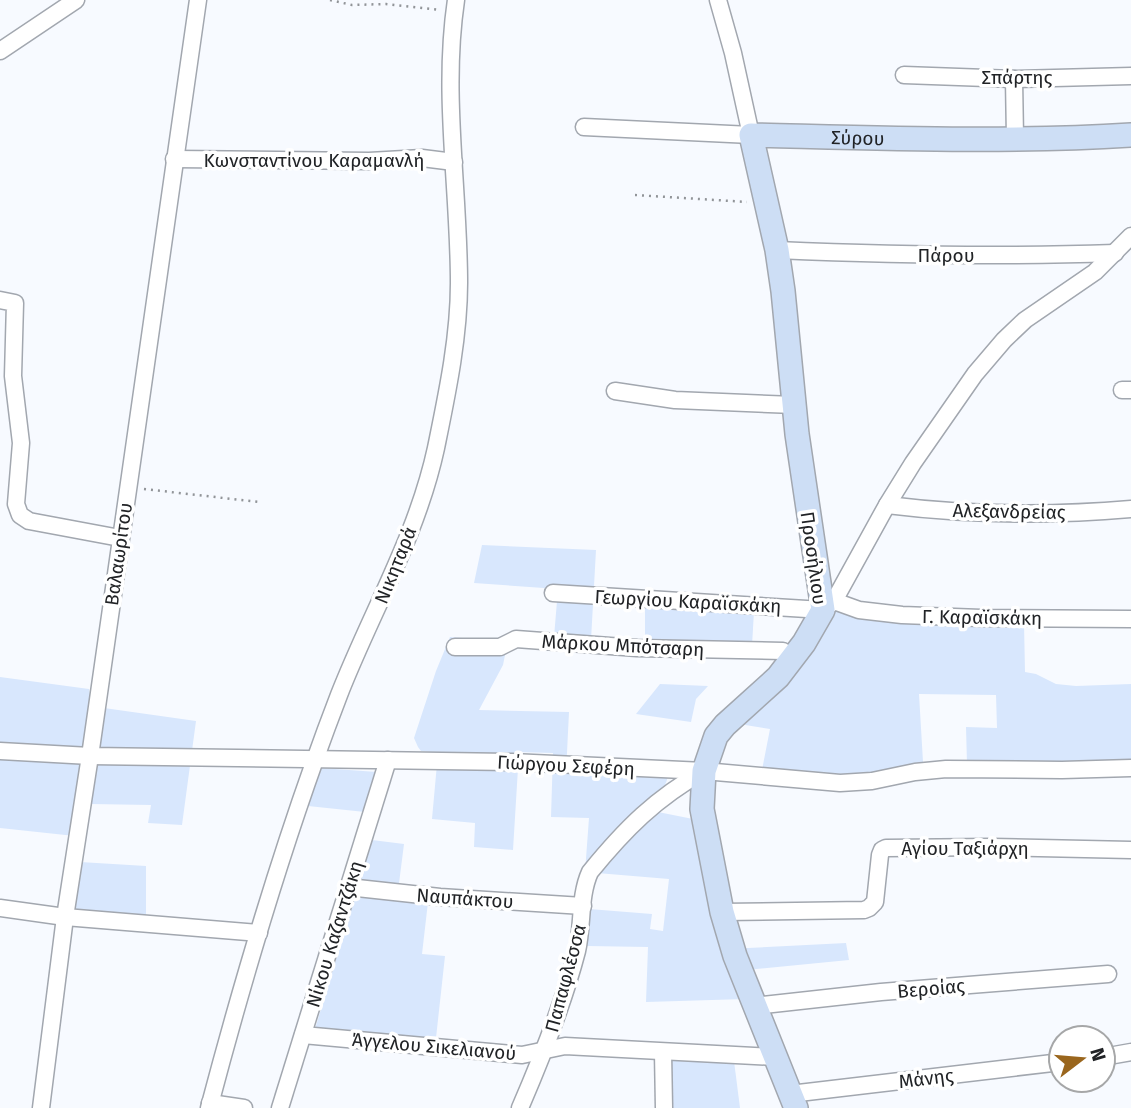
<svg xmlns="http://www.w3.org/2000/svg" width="1131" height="1108" viewBox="0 0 1131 1108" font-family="'Fira Sans',sans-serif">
<rect width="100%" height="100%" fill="#f7faff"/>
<g fill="#d8e7fd">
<polygon points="482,545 596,550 591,640 554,637 558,589 474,583"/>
<polygon points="645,605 754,611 752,646 645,644"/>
<polygon points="835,609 1024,623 1025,672 1036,674 1056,684 1076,686 1131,684 1131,760 967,764 966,727 997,728 996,695 919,694 923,762 863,775 762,770 770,729 739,724 773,696 804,662"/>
<path d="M450 637 500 641 494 654 505 655 503 665 479 710 569 712 566 773 668 776C665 791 654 799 643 809L693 819 727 949 846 943 849 960 736 971 745 999 646 1002 648 947 587 946 589 909 652 914 650 929 663 931 669 879 585 872 589 818 551 817 553 753 519 752 513 850 474 847 475 823 432 819 438 753 421 751 418 747 414 738 436 671Z"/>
<polygon points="0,677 89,689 90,694 104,708 196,721 182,825 148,823 151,805 90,804 84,837 0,828"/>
<polygon points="660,684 708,686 696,699 691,722 636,714"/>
<polygon points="321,768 377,772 365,812 308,806"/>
<polygon points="372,840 404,844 397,899 428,902 422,954 445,956 436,1038 315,1029"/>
<polygon points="80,862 146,866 146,919 74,911"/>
<polygon points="668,1059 734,1061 740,1108 669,1108"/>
</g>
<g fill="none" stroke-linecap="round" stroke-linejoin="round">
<defs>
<g id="street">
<polyline points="0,51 76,0"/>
<polyline points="904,75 1014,79 1131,76"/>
<polyline points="1014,79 1015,138"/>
<polyline points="584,127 751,135 733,53 718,0"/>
<polyline points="174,159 369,161 422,158 454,162"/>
<path d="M777 250C890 255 1002 257 1115 253"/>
<polyline points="0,300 15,303 13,376 21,443 16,504 20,515 29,521 120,538"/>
<polyline points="1122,390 1131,390"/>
<polyline points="615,391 675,400 794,405"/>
<path d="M887 505C968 515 1050 516 1131 509"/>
<polyline points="553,593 823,610 834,601 887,505 913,463 975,374 1004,340 1025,320 1095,272 1131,236"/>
<polyline points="834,601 859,610 902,615 981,618 1131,619"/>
<polyline points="455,647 500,647 516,639 637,648 783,651 792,659"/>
<polyline points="0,751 90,756 512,762 704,771 840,783 872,781 915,772 946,769 1062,770 1131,768"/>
<polyline points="348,887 440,897 583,906"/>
<polyline points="0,908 65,917 259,933"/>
<polyline points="722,912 864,910 869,908 875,902 880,855 882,850 886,848 992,847 1131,850"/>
<polyline points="754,1006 881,992 1108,974"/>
<polyline points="303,1035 522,1055 565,1046 775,1057"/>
<polyline points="663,1052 664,1108"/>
<polyline points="1103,1057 1131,1052"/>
<polyline points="790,1094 1061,1062"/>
<polyline points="210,1103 244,1108"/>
<polyline points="41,1108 65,917 90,756 198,0"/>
<path d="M209 1108C246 968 287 830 339 695 371 613 417 536 436 448 447 394 459 338 459 283 459 188 442 94 456 0"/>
<polyline points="280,1108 388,760"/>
<path d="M520 1108C542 1057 563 1005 577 951 583 926 579 896 590 872 625 829 656 798 704 771"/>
</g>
<g id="secondary">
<path id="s1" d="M796 1108 735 956 722 912 702 809 704 771 716 736 725 725 778 677 804 643 823 610 797 434 783 291 777 250 751 135C878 138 1005 143 1131 135"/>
</g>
</defs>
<use href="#street" stroke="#a2a7af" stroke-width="19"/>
<use href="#secondary" stroke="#a2a7af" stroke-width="26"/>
<g stroke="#919498" stroke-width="2.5" stroke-dasharray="2 5" stroke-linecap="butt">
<polyline points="330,0 352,5 386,4 440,10"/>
<polyline points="635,195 747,202"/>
<polyline points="144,489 259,502"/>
</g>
<use href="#street" stroke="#fff" stroke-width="16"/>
<use href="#secondary" stroke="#cddef5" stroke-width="23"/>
</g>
<g text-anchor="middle" stroke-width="7" stroke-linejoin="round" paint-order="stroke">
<g font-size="19" fill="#212326" stroke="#fff">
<text x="1017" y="84">Σπάρτης</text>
<text dy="7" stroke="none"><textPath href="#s1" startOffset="1144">Σύρου</textPath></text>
<text x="314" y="167">Κωνσταντίνου Καραμανλή</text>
<text x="946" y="262">Πάρου</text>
<text transform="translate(1009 511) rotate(1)" y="7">Αλεξανδρείας</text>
<text transform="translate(118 554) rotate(-82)" y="7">Βαλαωρίτου</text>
<text transform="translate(814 558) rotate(82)" y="7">Προσήλιου</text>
<text transform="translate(395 565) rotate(-68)" y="7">Νικηταρά</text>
<text transform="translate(688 601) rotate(3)" y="7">Γεωργίου Καραϊσκάκη</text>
<text transform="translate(982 617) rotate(1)" y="7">Γ. Καραϊσκάκη</text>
<text transform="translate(623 645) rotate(3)" y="7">Μάρκου Μπότσαρη</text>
<text transform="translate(566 765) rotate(3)" y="7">Γιώργου Σεφέρη</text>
<text x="965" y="855">Αγίου Ταξιάρχη</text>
<text transform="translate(465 898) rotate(4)" y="7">Ναυπάκτου</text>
<text transform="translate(334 934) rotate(-73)" y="7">Νίκου Καζαντζάκη</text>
<text transform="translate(565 978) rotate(-75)" y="7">Παπαφλέσσα</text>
<text transform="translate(931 988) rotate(-5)" y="7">Βεροίας</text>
<text transform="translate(434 1046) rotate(5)" y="7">Άγγελου Σικελιανού</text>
<text transform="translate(926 1078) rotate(-7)" y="7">Μάνης</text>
</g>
</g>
<g transform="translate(1082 1059) rotate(74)"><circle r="33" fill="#ffffff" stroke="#a6a7a8" stroke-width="2"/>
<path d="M0-5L12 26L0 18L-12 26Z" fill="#9a661d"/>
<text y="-10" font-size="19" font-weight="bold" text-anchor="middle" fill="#212326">N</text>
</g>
</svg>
